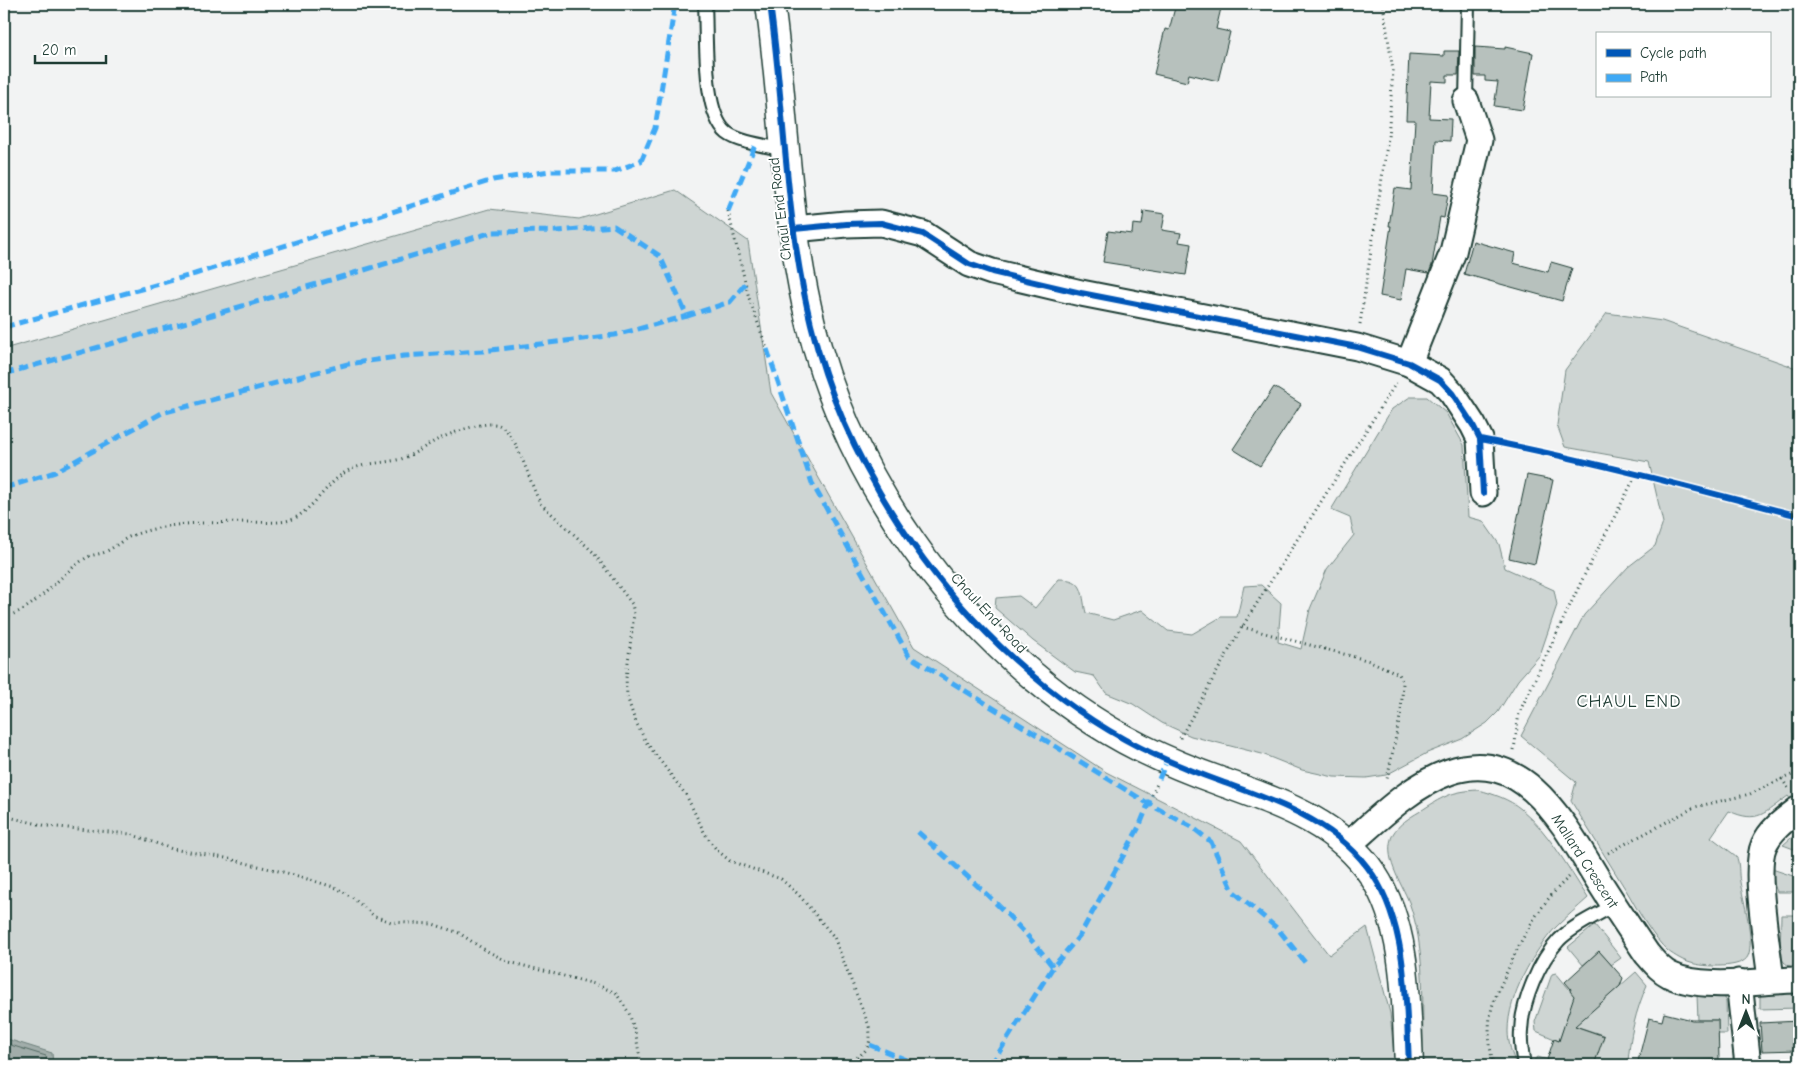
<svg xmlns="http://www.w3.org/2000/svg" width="1803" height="1069" viewBox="0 0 1803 1069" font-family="'Comic Neue',sans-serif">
<rect width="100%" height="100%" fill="#f2f3f3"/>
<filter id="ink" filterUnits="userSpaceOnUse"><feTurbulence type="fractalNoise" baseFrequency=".02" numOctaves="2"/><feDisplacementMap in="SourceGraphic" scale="10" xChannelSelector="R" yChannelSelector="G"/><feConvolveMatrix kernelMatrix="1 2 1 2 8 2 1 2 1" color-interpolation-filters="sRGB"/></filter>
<g filter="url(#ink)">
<g fill="#ced5d3" stroke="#768984">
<polygon points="675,190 748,241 771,393 914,647 1106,772 1241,841 1329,955 1367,927 1390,1013 1395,1065 4,1065 4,349 489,209 579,219"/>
<path d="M1607 313 1662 321 1799 369V796L1792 801 1788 796C1764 813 1758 824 1729 811L1711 837 1736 856C1740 863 1738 873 1740 882 1743 899 1755 940 1748 956 1743 969 1703 967 1691 963 1683 961 1675 956 1668 951 1654 939 1638 911 1629 895 1610 864 1590 832 1571 801L1576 782 1521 736 1584 615 1628 567 1655 546 1663 523 1649 462 1565 447 1557 425 1565 370Z"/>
<path d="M1410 397H1427L1446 413 1464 445 1468 517 1483 521 1499 544 1505 568 1554 590 1557 605 1540 655 1518 680 1498 712 1487 723 1462 739 1427 753 1386 775 1366 778 1334 777 1302 770 1262 754 1191 736 1162 723 1133 704 1106 693 1094 676 1075 672 1033 641 995 608 996 598 1019 596 1035 608 1059 579C1085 579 1081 592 1086 613L1113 620 1142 610 1168 631 1192 634 1221 617H1237L1244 586 1261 585 1281 603 1278 642 1301 649 1310 609 1327 569 1354 535 1350 518 1331 510 1392 409Z"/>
<path d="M1479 790C1493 794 1509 799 1521 809 1549 832 1568 868 1588 898 1577 908 1566 917 1556 927 1533 952 1508 996 1508 1031 1508 1043 1512 1054 1516 1065H1423C1422 1022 1425 978 1418 936 1416 925 1413 913 1409 902 1401 882 1382 856 1393 834 1398 825 1410 817 1419 812 1442 797 1451 791 1479 790Z"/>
<polygon points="1799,831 1799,851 1783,845"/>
<polygon points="1772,869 1799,878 1799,892 1777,892 1774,884"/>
<path d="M1781 915H1799V968C1790 968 1784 964 1780 956Z"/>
<polygon points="1595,925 1621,958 1611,965 1599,951 1583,965 1568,947"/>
<path d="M1636 972 1647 985C1636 1010 1629 1038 1628 1065H1594L1603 1035 1566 1023 1559 1041 1536 1031 1535 1022 1552 974 1556 973 1589 1013Z"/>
<polygon points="1799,991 1799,1008 1760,1009 1760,997 1762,994"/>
<polygon points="1697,995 1717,995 1724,998 1726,1002 1727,1034 1718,1034 1718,1020 1698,1020"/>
<polygon points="1538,1057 1563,1065 1533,1065 1533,1061"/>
<polygon points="1691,1058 1691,1061 1723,1060 1724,1065 1686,1065 1687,1059"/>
<polygon points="1799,1061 1799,1065 1772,1065 1774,1062"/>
</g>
<polygon fill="#a1adaa" stroke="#6d807b" points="4,1038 52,1053 53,1065 4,1065"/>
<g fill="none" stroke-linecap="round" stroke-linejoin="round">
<polyline stroke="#536a63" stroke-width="1" points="4,1043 46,1056 48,1065"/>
</g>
<g fill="#b7c1bd" stroke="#1f3d34">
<polygon points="1176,4 1222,4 1216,29 1230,32 1218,81 1189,74 1187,82 1154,74 1165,29 1169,30"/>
<polygon points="1475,47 1505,49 1505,47 1533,53 1523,110 1494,106 1498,82 1485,81 1485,76 1475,76"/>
<polygon points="1444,51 1459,51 1458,75 1447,75 1447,82 1431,81 1429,118 1451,119 1450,141 1436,140 1433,193 1448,195 1444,218 1440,217 1432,265 1429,273 1406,269 1401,300 1380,296 1391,226 1389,226 1395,188 1411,190 1415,120 1406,120 1409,54 1444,56"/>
<polygon points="1144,211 1165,214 1162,230 1181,233 1179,242 1191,244 1186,275 1103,262 1108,231 1132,234 1133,224 1142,225"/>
<polygon points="1473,241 1515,253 1513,263 1548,272 1551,262 1572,268 1562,301 1464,274"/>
<polygon points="1274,387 1301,404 1260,466 1233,449"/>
<polygon points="1527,475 1553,480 1535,564 1509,558"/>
<polygon points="1599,951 1623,978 1620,986 1575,1026 1604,1036 1594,1065 1564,1065 1547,1060 1554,1039 1559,1041 1574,996 1570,991 1571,989 1565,982"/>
<polygon points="1664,1013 1692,1020 1718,1020 1719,1060 1687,1061 1686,1065 1637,1065 1649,1018 1662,1021"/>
<polygon points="1799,1021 1799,1050 1762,1051 1760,1023"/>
</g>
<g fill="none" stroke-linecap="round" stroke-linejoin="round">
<defs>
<g id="lane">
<path d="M705 4C707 35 702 113 727 133 740 143 769 146 786 150"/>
<polyline points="1466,101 1468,4"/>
<path d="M1524 1065C1522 1054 1520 1042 1521 1031 1522 1002 1539 961 1559 940 1574 925 1596 916 1614 905"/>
</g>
<g id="street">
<polyline points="794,229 846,224 881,223 923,234 969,264 992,272 1081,293 1357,347 1409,363 1440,380 1452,393 1473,425 1480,439 1483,493"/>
<polyline points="1409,363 1453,252 1479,140 1466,101"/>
<path d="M1348 845C1378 819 1410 786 1449 772 1524 745 1565 826 1597 878 1613 904 1630 929 1647 954 1654 962 1660 970 1670 975 1702 991 1763 980 1799 980"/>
<path d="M1771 980C1768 950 1753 869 1764 845 1771 829 1786 819 1799 809"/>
<polyline points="1739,982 1748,1065"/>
</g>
<path id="secondary" d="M770 4C785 110 785 220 811 324 830 403 866 477 912 543 969 625 1051 703 1141 748 1167 761 1194 772 1222 782 1279 803 1338 822 1373 875 1408 928 1406 1005 1409 1065"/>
</defs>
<use href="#lane" stroke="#1f3d34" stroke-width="16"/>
<use href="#street" stroke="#1f3d34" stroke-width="29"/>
<use href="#secondary" stroke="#1f3d34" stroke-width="31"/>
<g stroke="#1f3d34" stroke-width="3" stroke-dasharray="1 4" stroke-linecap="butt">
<polyline points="728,211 749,298 767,349"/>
<polyline points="1360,324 1388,138 1393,71 1383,4"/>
<path d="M4 617C38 609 57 576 86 558 92 554 100 555 107 551 115 547 121 541 129 537 166 521 209 523 248 522 262 522 280 524 293 519 311 511 327 484 344 473 361 462 382 464 401 459 413 455 424 447 435 441 448 434 485 420 499 425 518 433 530 486 541 504L593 552 632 604 634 614 626 678 627 696 634 718 646 742 686 795 705 834 716 849 730 861 781 879 799 895 834 937 869 1026C873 1050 864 1053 845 1065"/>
<polyline points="1242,627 1370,661 1399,674 1403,683 1401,712 1387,779"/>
<polyline points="1180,738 1242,627 1396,383"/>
<polyline points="1514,750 1519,713 1582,580 1637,473"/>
<polyline points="1788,788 1782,779 1799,772"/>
<polyline points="1152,795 1157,784"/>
<polyline points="4,816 47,826 130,834 172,849 225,858 291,874 337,888 353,898 374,916 391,922 433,924 459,933 485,950 509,962 595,984 616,993 629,1013 636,1035 641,1065"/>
<polyline points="1608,853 1695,807 1750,794 1782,779"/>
<path d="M1493 1065C1490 1047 1487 1030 1491 1012 1493 1000 1500 987 1505 976 1521 939 1539 904 1569 877"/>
</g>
<use href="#lane" stroke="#fff" stroke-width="12"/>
<use href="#street" stroke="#fff" stroke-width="25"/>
<use href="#secondary" stroke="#fff" stroke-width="28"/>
<g stroke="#3fa9f5" stroke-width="5" stroke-dasharray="10 5" stroke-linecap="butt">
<polyline points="728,211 756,143"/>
<polyline points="4,327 195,274 493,180 550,171 615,171 641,161 655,128 675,4"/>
<polyline points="767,349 812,483 909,656 1149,804 1192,827 1211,842 1233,891 1278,929 1307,965"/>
<polyline points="4,374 212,315 493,232 557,231 614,226 660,256 687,316 730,302 746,283"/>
<polyline points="4,488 55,472 162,413 348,364 404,356 483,351 615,335 687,316"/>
<polyline points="1159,779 1167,760"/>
<path d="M918 832C964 874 1016 917 1053 967"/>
<polyline points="870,1045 919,1065"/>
<polyline points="991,1065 1053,967 1080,935 1139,827 1152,795"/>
</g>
<defs>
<g id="cycleway">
<path d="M770 4C785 110 785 220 811 324 830 403 866 477 912 543 969 625 1051 703 1141 748 1167 761 1194 772 1222 782 1279 803 1338 822 1373 875 1408 928 1406 1005 1409 1065"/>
<polyline points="794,229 846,224 881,223 923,234 969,264 992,272 1081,293 1357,347 1409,363 1440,380 1452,393 1473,425 1480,439 1483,493"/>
<path d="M1480 439C1588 460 1693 488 1799 516"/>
</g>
</defs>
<use href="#cycleway" stroke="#fff" stroke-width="9"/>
<use href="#cycleway" stroke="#0057b8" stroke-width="6"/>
</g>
</g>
<g text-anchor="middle" stroke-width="4" stroke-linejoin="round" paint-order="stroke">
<g font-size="15" fill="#1f3d34" stroke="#fff">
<text transform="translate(780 209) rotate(-97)" y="5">Chaul End Road</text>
<text transform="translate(989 613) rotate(47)" y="5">Chaul End Road</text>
<text transform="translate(1585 861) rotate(57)" y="5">Mallard Crescent</text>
</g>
<g font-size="18" letter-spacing="1" fill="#1f3d34" stroke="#fff">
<text x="1629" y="707">CHAUL END</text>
</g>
</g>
<rect width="1803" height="1069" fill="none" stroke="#fff" stroke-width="20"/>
<rect x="10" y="10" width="1783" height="1049" fill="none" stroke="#1f3d34" stroke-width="2" filter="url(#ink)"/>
<rect x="1596" y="32" width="175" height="65" fill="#ffffff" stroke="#a5b1ae"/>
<rect x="1606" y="49" width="25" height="8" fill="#0057b8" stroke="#a5b1ae"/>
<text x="1640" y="58" font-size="15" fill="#1f3d34">Cycle path</text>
<rect x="1606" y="74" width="25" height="8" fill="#3fa9f5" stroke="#a5b1ae"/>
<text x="1640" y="82" font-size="15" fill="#1f3d34">Path</text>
<g transform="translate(1746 1012)" stroke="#ffffff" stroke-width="4" paint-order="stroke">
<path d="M0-4L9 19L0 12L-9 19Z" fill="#1f3d34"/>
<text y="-8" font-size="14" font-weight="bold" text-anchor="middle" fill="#1f3d34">N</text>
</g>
<path d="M35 55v8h71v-8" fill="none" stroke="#1f3d34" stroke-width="2.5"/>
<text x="42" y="55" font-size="15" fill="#1f3d34" stroke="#ffffff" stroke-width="4" paint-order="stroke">20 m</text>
</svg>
